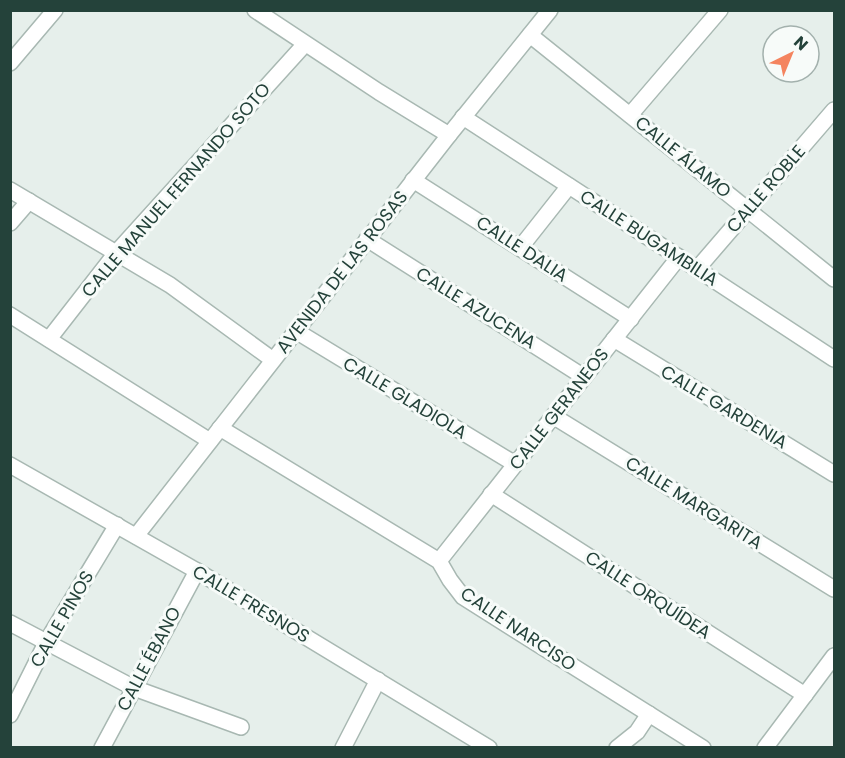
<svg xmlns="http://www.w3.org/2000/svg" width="845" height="758" viewBox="0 0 845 758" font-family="Poppins,sans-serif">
<rect width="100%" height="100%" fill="#e6efeb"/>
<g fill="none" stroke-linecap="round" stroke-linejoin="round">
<defs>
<g id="street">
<polyline points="255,10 379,92 449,135"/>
<polyline points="530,35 834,279"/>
<polyline points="10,63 55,10"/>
<polyline points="630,115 720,10"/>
<polyline points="463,117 697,269 834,359"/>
<polyline points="413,180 631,319"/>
<polyline points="10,190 170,285 273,360"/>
<polyline points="10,223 29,201"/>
<polyline points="367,239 584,377"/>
<polyline points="520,248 569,186"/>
<polyline points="697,269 834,110"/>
<polyline points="10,315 210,441"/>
<polyline points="296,331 515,464"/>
<polyline points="49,339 116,253 305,44"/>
<polyline points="614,339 834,474"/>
<polyline points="553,416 834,589"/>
<polyline points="220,428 439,561 450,580 463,597 703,748"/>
<polyline points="10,465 197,571 489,748"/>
<polyline points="491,494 805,695"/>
<polyline points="136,536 449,135 550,10"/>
<polyline points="439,561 679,257"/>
<polyline points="10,623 134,688 241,727"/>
<polyline points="10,715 47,641 117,525"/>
<polyline points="102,748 197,571"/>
<polyline points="343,748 378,680"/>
<polyline points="617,748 637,732 649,714"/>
<polyline points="765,748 834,656"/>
</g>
</defs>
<use href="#street" stroke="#a8b8b2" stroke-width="18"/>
<use href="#street" stroke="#fff" stroke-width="15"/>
</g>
<g text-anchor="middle" stroke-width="6" stroke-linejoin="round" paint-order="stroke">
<g font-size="18" fill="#24423a" stroke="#f7fbf9">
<text transform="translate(683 157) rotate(39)" y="6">CALLE ÁLAMO</text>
<text transform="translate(766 189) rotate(-49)" y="6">CALLE ROBLE</text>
<text transform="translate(176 190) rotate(-49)" y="6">CALLE MANUEL FERNANDO SOTO</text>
<text transform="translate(649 238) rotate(33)" y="6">CALLE BUGAMBILIA</text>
<text transform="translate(522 249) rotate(33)" y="6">CALLE DALIA</text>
<text transform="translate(342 272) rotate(-52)" y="6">AVENIDA DE LAS ROSAS</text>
<text transform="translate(476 308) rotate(32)" y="6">CALLE AZUCENA</text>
<text transform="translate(405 398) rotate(31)" y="6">CALLE GLADIOLA</text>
<text transform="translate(724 407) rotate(31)" y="6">CALLE GARDENIA</text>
<text transform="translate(559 409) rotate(-52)" y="6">CALLE GERANEOS</text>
<text transform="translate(694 503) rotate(32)" y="6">CALLE MARGARITA</text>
<text transform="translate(648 595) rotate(33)" y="6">CALLE ORQUÍDEA</text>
<text transform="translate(251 604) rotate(31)" y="6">CALLE FRESNOS</text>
<text transform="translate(62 619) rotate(-60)" y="6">CALLE PINOS</text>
<text transform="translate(518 629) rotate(34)" y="6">CALLE NARCISO</text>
<text transform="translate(149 659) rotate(-62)" y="6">CALLE ÉBANO</text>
</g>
</g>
<rect width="845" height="758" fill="none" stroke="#24423a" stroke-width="24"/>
<g transform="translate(791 54) rotate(43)"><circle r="28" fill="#f7fbf9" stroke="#a3b1ad" stroke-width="1.5"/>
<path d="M0-4.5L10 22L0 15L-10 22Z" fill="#f4845f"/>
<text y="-9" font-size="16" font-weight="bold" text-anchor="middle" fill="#24423a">N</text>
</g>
</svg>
